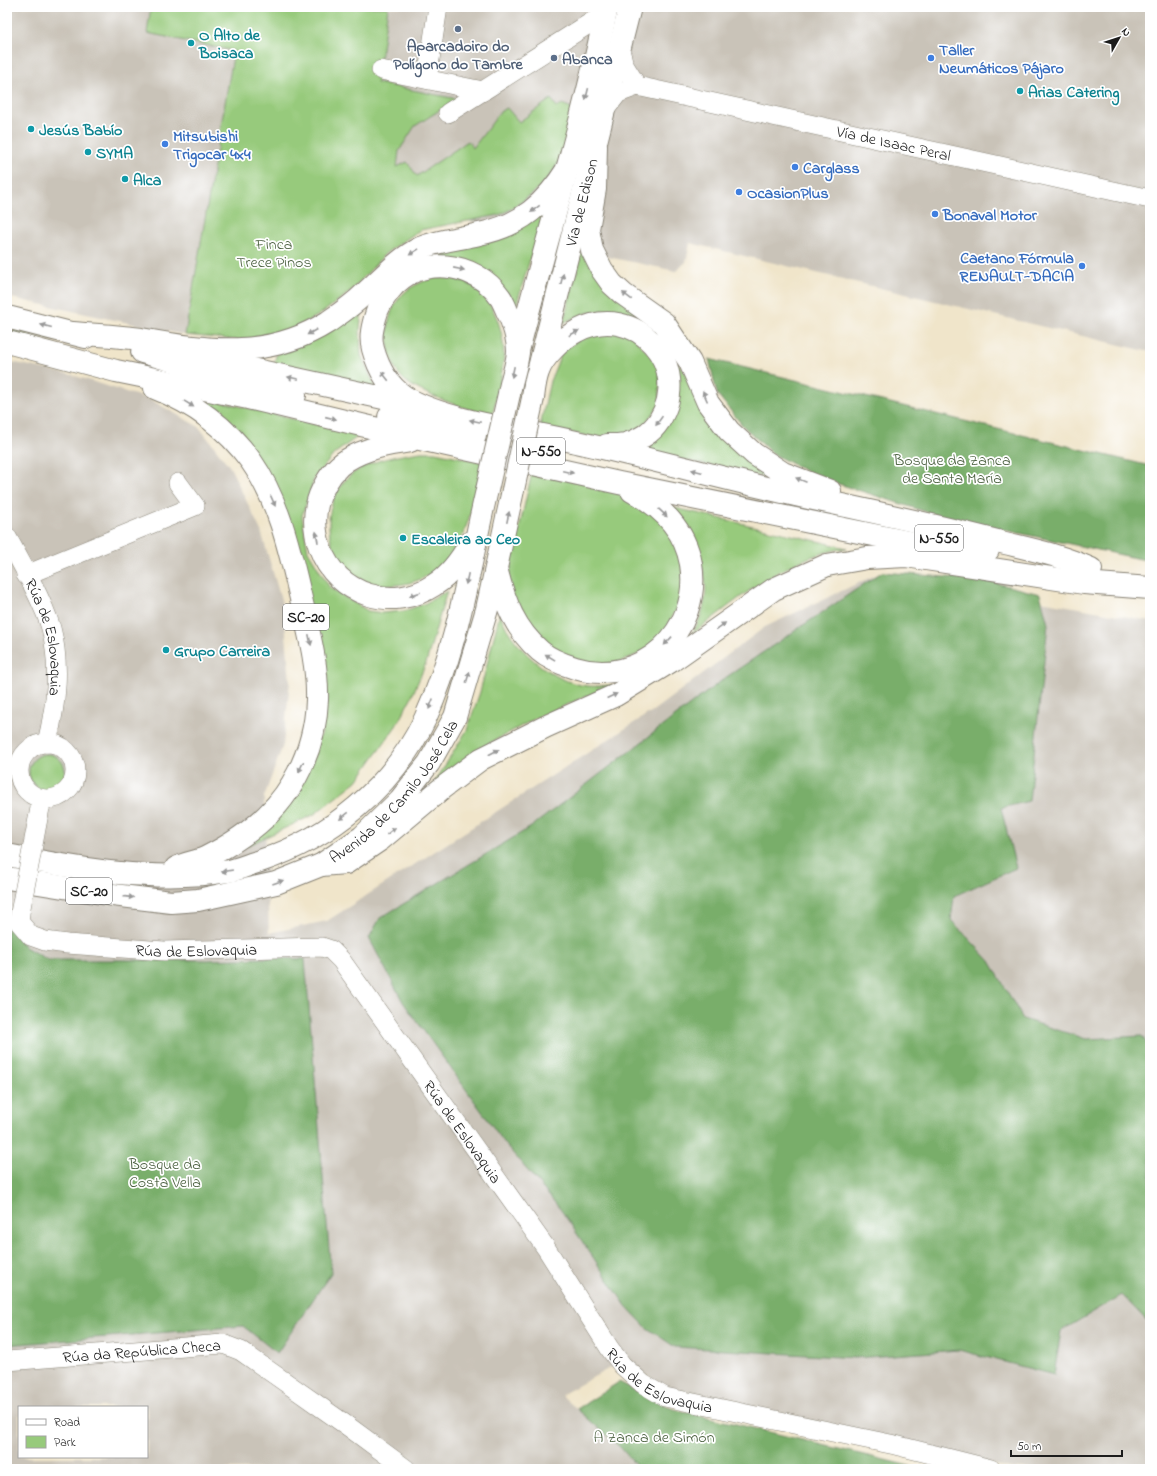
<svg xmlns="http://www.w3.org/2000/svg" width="1157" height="1476" viewBox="0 0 1157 1476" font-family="'Indie Flower',sans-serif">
<rect width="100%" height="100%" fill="#fff"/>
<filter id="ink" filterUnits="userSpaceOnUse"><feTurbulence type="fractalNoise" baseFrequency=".025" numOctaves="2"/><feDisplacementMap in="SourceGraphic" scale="8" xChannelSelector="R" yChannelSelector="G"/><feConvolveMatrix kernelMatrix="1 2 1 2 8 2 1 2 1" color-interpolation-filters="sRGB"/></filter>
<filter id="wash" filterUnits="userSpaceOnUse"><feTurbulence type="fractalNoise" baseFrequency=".012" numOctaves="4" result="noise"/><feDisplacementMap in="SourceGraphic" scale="16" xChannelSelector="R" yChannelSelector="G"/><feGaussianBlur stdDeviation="0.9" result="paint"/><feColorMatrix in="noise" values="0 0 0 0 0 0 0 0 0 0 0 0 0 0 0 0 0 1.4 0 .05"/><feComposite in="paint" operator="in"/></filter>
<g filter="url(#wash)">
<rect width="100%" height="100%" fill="#f0e5ca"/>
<g fill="#c9c3b8" fill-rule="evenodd">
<polygon points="7,7 151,7 147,33 234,51 185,335 7,297"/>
<polygon points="388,7 1150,7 1150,352 690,243 686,262 676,271 608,257 359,193"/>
<path d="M7 361 72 375 151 400 199 427 230 467 261 531 284 610 290 682 283 745 264 797 269 933 327 921 654 710 765 627 882 572 1150 621V1469H1014L867 1438 666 1390 626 1359 561 1395 621 1448 639 1469H7ZM19 1407H147V1457H19Z"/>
</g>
<g fill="#97ca7b" stroke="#5a734c">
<polygon points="151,7 388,7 377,83 457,99 415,126 399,151 397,167 407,162 417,176 468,141 473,148 501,111 507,108 519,122 551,99 557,107 562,104 574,109 562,155 554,170 541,186 524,200 509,210 499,215 420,230 386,253 354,288 342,298 319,315 284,333 238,340 185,335 234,51 147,33"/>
<polygon points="546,206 516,306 423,261 434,247"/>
<path d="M582 251 657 328 680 366 791 483 643 451 670 414 644 323C615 304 592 308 563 323Z"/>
<path d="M433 278C445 278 455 278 466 283 495 296 507 337 503 365 501 382 496 399 492 416 471 410 418 394 403 379 383 357 381 314 404 293 413 285 422 282 433 278Z"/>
<polygon points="362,305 360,331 361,355 377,391 271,366 274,363 277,353"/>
<polygon points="7,328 55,341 7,332"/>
<polygon points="591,331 627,331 659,364 660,405 640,429 604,439 540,427 550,381 562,352"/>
<polygon points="193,395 360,435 334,454 314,479 302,516 308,551 330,588 368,611 383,613 404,611 424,604 447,591 426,663 412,696 396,726 357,781 313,815 238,850 322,734 291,527"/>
<path d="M421 452H435L482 462C476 495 469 530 450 559 445 567 431 573 423 578 402 588 370 589 351 573 321 549 322 497 352 474 373 459 396 456 421 452Z"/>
<polygon points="533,468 605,485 660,518 682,548 684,595 657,646 605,668 555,653 533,633 513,603 509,578 512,560"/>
<path d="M671 507 847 548C786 556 740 598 692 634 722 581 697 553 671 507Z"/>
<path d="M500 613C510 646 552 683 588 686 596 687 605 685 612 685L536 718 490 743 433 785 467 730 480 692Z"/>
<circle cx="47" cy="772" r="18"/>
</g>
<g fill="#79ae6b" stroke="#4a6544">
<polygon points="709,359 1150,466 1150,561 939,516 817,477 773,454 743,426 717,394"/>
<polygon points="882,572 984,580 1040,594 1048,624 1029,801 1001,808 1016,868 954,896 951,920 990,961 1023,1019 1086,1039 1142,1036 1150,1049 1150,1324 1122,1295 1061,1331 1054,1375 959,1350 855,1358 675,1347 647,1328 626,1306 561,1210 506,1145 403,1002 369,938 380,918 531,827 725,678"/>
<polygon points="7,907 10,929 25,947 48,960 208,960 268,958 305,959 331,1273 277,1353 243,1326 7,1345"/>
<polygon points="619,1382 674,1409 922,1469 639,1469 621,1448 577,1409"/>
</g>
</g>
<g filter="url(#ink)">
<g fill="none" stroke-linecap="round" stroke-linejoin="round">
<defs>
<g id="minor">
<polyline points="381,70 483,91"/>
<polyline points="427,79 438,7"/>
<path id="s1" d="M637 86 1150 199"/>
<polyline points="604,111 618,93 637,86 624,65 620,50"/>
<polyline points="448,113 606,13"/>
<path id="s2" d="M7 537C21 562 43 601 51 628 61 666 56 705 47 743"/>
<polyline points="26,575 195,506 178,483"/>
<circle cx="47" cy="771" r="28"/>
<path id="s3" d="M20 913 19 922 31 936 45 941 67 944 164 951 322 947 331 950 341 960 546 1248 610 1349 622 1365 643 1384 665 1397 895 1445 991 1469"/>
<path id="s4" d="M7 1361 223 1344 241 1351 349 1427 406 1469"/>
</g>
<g id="major">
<polyline points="7,317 86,337"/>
<path d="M72 333C95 335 118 336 141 339 208 351 268 360 328 322 341 313 353 305 364 294 382 278 398 259 420 248 439 240 459 239 479 234 521 226 546 203 568 168"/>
<path d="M518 351C547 236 583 123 607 7"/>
<polyline points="142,352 220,374"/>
<polyline points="205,359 420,406"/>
<path id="s5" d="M539 368 630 7"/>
<polyline points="206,379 270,391"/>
<polyline points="256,384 295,395"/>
</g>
<g id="highway">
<polyline points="596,146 595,189 588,229 592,250 602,270 612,284 623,294 664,323 690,362 708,403 729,431 754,454 783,473 830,491"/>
<polyline points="7,342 116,371 248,398 420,439 619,483 913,543 988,550"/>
<path d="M155 388C193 403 227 428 251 461 281 504 291 557 303 607 310 637 318 669 317 700 316 729 307 759 292 784 272 818 239 841 205 858 196 862 184 863 176 868"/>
<path d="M509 394C511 380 517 365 518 352 518 339 513 322 507 311 505 307 503 301 500 297 475 261 418 254 390 290 383 299 378 306 375 318 372 329 370 338 373 349 378 367 388 386 405 397 443 420 513 429 558 438 647 457 734 482 823 501 884 514 944 527 1005 543 1034 550 1063 556 1091 569"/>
<path d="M533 398C534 390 535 380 538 372 543 356 563 338 577 331 635 300 694 366 659 421 652 432 639 441 625 444 619 445 613 445 607 445"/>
<polyline points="389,417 475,436"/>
<path d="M410 441C389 444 366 448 347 460 334 468 326 481 320 495 313 513 314 531 320 548 337 596 393 612 434 585 451 575 462 558 471 542"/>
<path d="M497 572C505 603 515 629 540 651 549 659 562 664 575 668 641 688 702 631 691 564 685 530 661 506 632 491"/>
<path d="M7 855C79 869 155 883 229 871 239 869 250 864 260 861 330 838 393 787 425 719 458 647 469 566 487 490"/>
<polyline points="321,865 346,863 380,840 441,789 481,759 547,726 616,695 673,660 774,589 827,565 867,558 906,556 1084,583 1150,588"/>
<path id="s6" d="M7 878 113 895 171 902 198 900 276 883 321 865 362 837 400 800 429 763 455 717 487 609 513 490"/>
</g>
</defs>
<use href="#minor" stroke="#868073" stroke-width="20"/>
<use href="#major" stroke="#868073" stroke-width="24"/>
<use href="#highway" stroke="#868073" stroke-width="24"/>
<use href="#minor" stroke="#fff" stroke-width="19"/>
<use href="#major" stroke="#fff" stroke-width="22"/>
<use href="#highway" stroke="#fff" stroke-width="22"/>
<defs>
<polyline id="minor-bridge" points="20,913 40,808"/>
<g id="highway-bridge">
<polyline points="487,490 509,394"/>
<polyline points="513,490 533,398"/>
</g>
</defs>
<use href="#minor-bridge" stroke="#868073" stroke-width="20" stroke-linecap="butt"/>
<use href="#highway-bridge" stroke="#868073" stroke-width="24" stroke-linecap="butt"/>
<use href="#minor-bridge" stroke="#fff" stroke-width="19"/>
<use href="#highway-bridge" stroke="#fff" stroke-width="22"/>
</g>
<defs><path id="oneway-solid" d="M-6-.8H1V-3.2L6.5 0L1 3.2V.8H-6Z"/></defs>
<g fill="#999">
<use href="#oneway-solid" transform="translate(587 94) rotate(104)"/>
<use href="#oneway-solid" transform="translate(535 209) rotate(142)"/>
<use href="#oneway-solid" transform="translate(414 252) rotate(148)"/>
<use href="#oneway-solid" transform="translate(459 269) rotate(11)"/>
<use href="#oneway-solid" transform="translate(562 279) rotate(-76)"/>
<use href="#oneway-solid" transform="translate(627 296) rotate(-143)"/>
<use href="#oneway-solid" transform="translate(46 326) rotate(-166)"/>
<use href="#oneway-solid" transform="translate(312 332) rotate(150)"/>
<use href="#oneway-solid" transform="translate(574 333) rotate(-28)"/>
<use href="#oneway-solid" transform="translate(513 372) rotate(102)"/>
<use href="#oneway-solid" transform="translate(385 376) rotate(-128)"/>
<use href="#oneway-solid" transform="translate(293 378) rotate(-168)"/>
<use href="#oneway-solid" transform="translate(705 396) rotate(-114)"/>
<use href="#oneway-solid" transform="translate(189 404) rotate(32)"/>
<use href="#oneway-solid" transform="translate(331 418) rotate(13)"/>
<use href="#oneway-solid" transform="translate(475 421) rotate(-168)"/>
<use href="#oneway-solid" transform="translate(659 421) rotate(125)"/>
<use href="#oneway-solid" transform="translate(697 471) rotate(-166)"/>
<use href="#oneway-solid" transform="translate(568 472) rotate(12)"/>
<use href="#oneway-solid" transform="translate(801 480) rotate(-158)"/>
<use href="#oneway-solid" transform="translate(273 501) rotate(66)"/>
<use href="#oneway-solid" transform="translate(663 513) rotate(43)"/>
<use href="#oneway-solid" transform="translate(508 517) rotate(-78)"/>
<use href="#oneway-solid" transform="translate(317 537) rotate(-100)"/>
<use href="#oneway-solid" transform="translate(467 579) rotate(102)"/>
<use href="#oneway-solid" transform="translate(415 594) rotate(162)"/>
<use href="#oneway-solid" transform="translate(721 626) rotate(-36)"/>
<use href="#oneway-solid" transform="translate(310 640) rotate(78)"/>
<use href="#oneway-solid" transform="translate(668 641) rotate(133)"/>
<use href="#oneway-solid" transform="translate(550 657) rotate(-149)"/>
<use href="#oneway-solid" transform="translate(468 677) rotate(-73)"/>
<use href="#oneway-solid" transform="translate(612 696) rotate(-25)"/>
<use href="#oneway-solid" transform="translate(431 704) rotate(112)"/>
<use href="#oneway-solid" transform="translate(494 752) rotate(-28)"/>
<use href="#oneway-solid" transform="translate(301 767) rotate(115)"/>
<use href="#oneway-solid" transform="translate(344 816) rotate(142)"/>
<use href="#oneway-solid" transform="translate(391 831) rotate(-39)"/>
<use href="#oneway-solid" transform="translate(227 871) rotate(171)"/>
<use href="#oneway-solid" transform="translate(278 882) rotate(-19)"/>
<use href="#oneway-solid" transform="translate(128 897) rotate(6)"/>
</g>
</g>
<g fill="#5c6f8a" stroke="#fff" stroke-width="1.5">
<circle cx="458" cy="29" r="4"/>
<circle cx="554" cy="58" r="4"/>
</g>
<g fill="#0f9aa8" stroke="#fff" stroke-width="1.5">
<circle cx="191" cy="43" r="4"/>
<circle cx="1020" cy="91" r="4"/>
<circle cx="31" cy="129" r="4"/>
<circle cx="88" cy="152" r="4"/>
<circle cx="125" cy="179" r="4"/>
<circle cx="403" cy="538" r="4"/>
<circle cx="166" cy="650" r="4"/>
</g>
<g fill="#3f7fe0" stroke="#fff" stroke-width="1.5">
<circle cx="931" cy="58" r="4"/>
<circle cx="165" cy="144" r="4"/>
<circle cx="795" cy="167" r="4"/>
<circle cx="739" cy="192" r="4"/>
<circle cx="935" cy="214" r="4"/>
<circle cx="1082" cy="266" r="4"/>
</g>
<g text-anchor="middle" stroke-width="3.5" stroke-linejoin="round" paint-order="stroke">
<g fill="#fff" stroke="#606060" stroke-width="1">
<rect x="517" y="438" width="48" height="26" rx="3"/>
<rect x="915" y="525" width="48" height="26" rx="3"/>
<rect x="283" y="604" width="46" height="26" rx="3"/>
<rect x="66" y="878" width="46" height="26" rx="3"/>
</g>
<g font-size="15" font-weight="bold" fill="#1c1c1c">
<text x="541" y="456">N-550</text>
<text x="939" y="543">N-550</text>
<text x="306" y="622">SC-20</text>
<text x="89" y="896">SC-20</text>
</g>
<g font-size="16" font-weight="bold" fill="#0d838f" stroke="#fff" text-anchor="start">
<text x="199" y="40">O Alto de<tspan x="199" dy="18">Boisaca</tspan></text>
<text x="1028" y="97">Arias Catering</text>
<text x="39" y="135">Jesús Babío</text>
<text x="96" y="158">SYMA</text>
<text x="133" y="185">Alca</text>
<text x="411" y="544">Escaleira ao Ceo</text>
<text x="174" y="656">Grupo Carreira</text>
</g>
<g font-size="16" font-weight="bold" fill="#4e5e75" stroke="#fff">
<text x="458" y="51">Aparcadoiro do<tspan x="458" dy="18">Polígono do Tambre</tspan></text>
<text x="562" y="64" text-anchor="start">Abanca</text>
</g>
<g font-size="16" font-weight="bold" fill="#366cbe" stroke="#fff" text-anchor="start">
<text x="939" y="55">Taller<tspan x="939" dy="18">Neumáticos Pájaro</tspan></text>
<text x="173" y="141">Mitsubishi<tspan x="173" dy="18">Trigocar 4x4</tspan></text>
<text x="803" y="173">Carglass</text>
<text x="747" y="198">OcasionPlus</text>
<text x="943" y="220">Bonaval Motor</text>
<text x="1074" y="263" text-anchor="end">Caetano Fórmula<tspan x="1074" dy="18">RENAULT-DACIA</tspan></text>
</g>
<g font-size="16" fill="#1c1c1c" stroke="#fff">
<text dy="6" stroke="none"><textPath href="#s1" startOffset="263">Vía de Isaac Peral</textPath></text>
<text dy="6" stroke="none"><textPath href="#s5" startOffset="171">Vía de Edison</textPath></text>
<text dy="6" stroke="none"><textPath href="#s2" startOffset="109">Rúa de Eslovaquia</textPath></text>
<text dy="6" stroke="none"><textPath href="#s6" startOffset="426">Avenida de Camilo José Cela</textPath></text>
<text dy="6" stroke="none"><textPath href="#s3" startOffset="194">Rúa de Eslovaquia</textPath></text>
<text dy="6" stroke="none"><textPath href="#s3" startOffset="554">Rúa de Eslovaquia</textPath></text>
<text dy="6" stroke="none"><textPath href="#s4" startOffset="135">Rúa da República Checa</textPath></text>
<text dy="6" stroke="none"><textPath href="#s3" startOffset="878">Rúa de Eslovaquia</textPath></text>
</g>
<g font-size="16" fill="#4d6242" stroke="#fff">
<text x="274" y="249">Finca<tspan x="274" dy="18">Trece Pinos</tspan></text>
<text x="952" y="465">Bosque da Zanca<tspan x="952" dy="18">de Santa María</tspan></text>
<text x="165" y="1169">Bosque da<tspan x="165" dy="18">Costa Vella</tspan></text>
<text x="654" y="1442">A Zanca de Simón</text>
</g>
</g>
<rect width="1157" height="1476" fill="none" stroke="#fff" stroke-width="24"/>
<rect x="18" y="1406" width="130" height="52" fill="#ffffff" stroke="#a4a4a4"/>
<rect x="26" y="1419" width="20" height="6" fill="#ffffff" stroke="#a4a4a4"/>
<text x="54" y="1426" font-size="12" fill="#1c1c1c">Road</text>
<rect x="26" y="1436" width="20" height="12" fill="#97ca7b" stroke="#a4a4a4"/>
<text x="54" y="1446" font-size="12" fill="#1c1c1c">Park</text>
<g transform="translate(1119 38) rotate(51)" stroke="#ffffff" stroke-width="3" paint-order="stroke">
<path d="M0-3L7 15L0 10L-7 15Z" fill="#1c1c1c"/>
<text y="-6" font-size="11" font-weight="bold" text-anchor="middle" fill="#1c1c1c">N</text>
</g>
<path d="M1011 1450v6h111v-6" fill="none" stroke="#1c1c1c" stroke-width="2"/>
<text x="1017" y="1450" font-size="12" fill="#1c1c1c" stroke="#ffffff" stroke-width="3" paint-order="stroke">50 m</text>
</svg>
